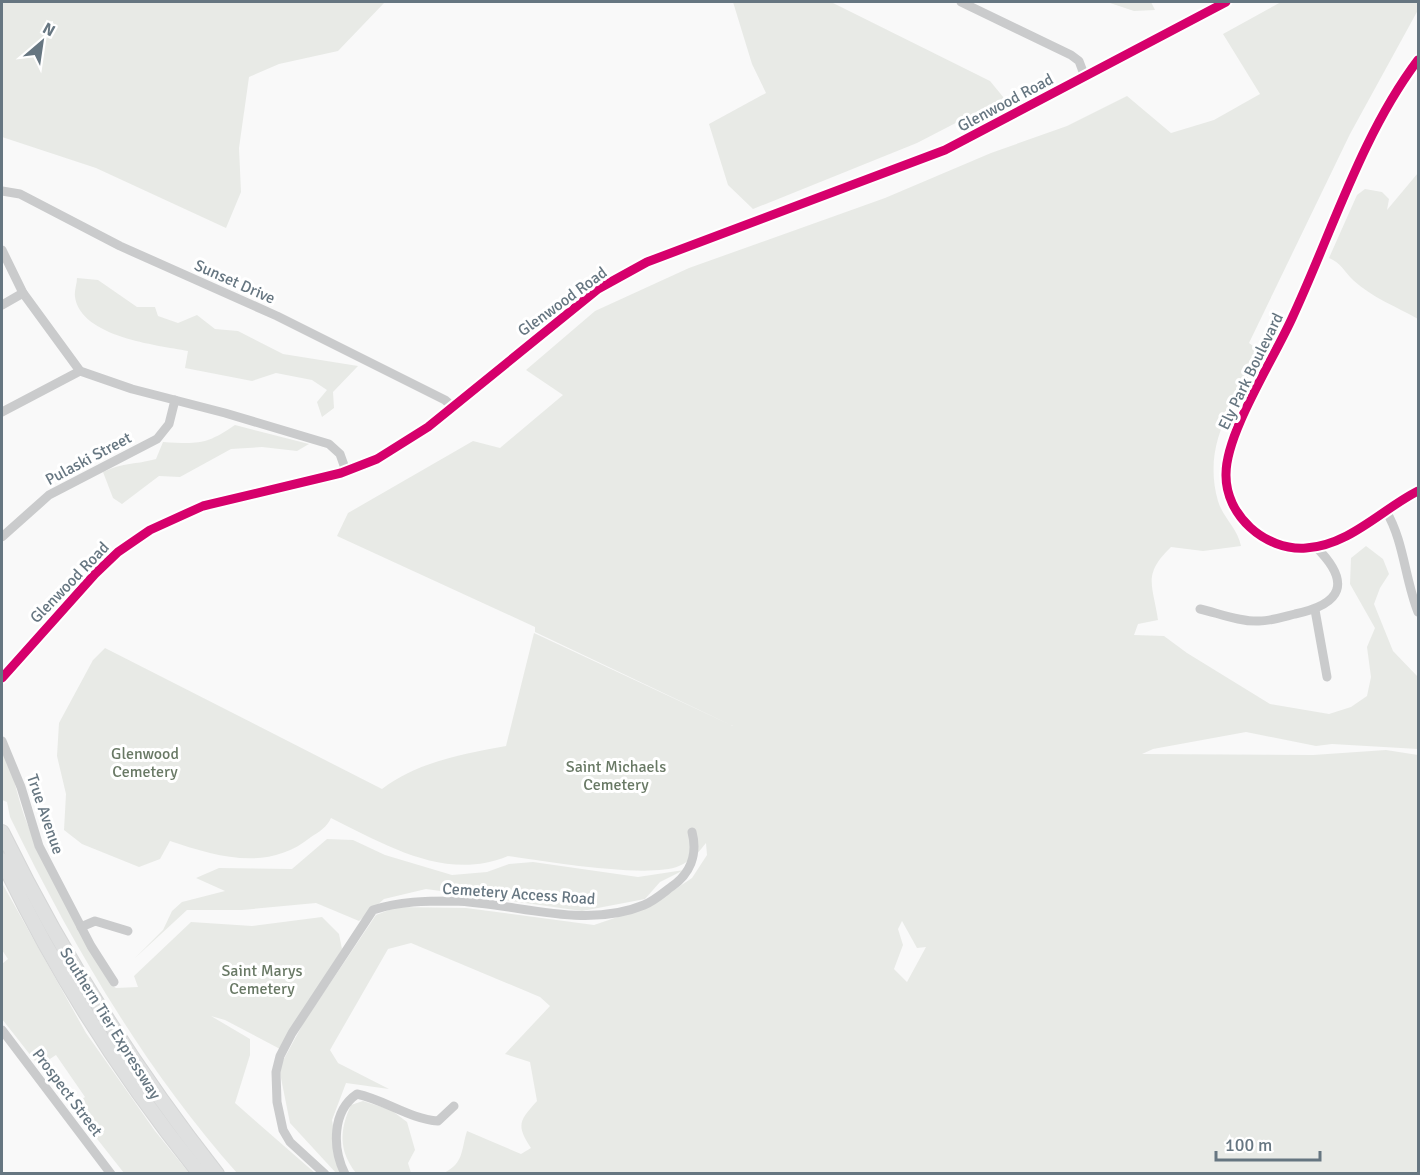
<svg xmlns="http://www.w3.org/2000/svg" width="1420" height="1175" viewBox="0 0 1420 1175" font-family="Signika,sans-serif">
<rect width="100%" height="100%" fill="#f9f9f9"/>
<g fill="#e8eae6" fill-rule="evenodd">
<polygon points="2,2 385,2 338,51 279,64 249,77 239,148 241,192 226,228 96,168 2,137"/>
<polygon points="733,2 831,2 990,81 1004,98 917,143 753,209 728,185 709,124 766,93 752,64"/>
<polygon points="1107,2 1151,2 1155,10 1134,11"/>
<path d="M1281 2H1418V10L1350 134 1249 343 1261 352 1265 349C1236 399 1201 441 1218 501 1223 518 1237 527 1241 546L1203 551 1171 547C1142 575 1153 585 1158 620L1138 624 1134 635 1164 636 1187 653 1270 704 1329 714 1351 707 1367 696 1371 677 1367 647 1375 628 1350 584 1351 558 1366 546 1383 559 1389 574 1380 588 1374 604 1393 651 1418 677V749L1332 744 1316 746 1246 732 1153 749 1142 754 1313 755 1386 750 1418 755V1173H444C464 1163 461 1150 467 1131L521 1154 531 1148C516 1125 519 1121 537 1101L530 1062 505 1054 550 1006 540 997 411 943 388 949 330 1050 338 1063 389 1089 346 1083 332 1120 341 1173H336L290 1123 279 1068 304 1022 376 915 397 907 466 908 594 925 650 906 692 878 707 855 706 843C699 852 691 861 679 866 649 879 544 861 508 856 446 882 386 845 331 818 327 827 319 832 311 837 268 872 218 857 170 841L160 859 139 867 82 844 64 830 66 794 57 756 59 723 93 660 105 648 382 789C417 762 463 754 506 746L534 633 733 726 535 632V627L337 536 348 513 473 441 500 448 563 395 526 370 595 311 689 268 885 198 991 153 1067 126 1127 96 1171 133 1214 120 1260 94 1223 34ZM902 921 917 948 926 947 907 982 894 969 903 945 898 929Z"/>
<path d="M1418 173V319C1397 307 1371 297 1353 280 1344 271 1341 263 1329 258L1357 195 1365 189 1382 192 1389 199 1387 210Z"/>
<path d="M77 278 98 280 137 307H155L158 316 178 323 197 315 215 329 238 331 283 354 358 366 333 392 334 408 322 417 317 402 327 390 312 380 276 373 252 381 185 368 188 351C156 345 81 337 75 297 74 291 77 284 77 278Z"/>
<path d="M235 425 309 444 297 451 262 447 231 449 180 477 159 476 122 504 113 498 103 472C125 462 134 465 156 459L163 442C198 444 206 445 235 425Z"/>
<path d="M2 748C14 772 17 798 27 823 50 879 80 931 110 984L116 988 138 987 134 976 191 922 252 926 322 917 339 934 342 949 280 1049 225 1020 211 1016 250 1039V1055L235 1103 315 1173H237C143 1067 72 944 10 817L7 802 2 800Z"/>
<polygon points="327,839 353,840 385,855 452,875 487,872 509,864 533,862 638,877 684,870 660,882 645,899 582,911 426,889 384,899 359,921 316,903 242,910 187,910 135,958 163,930 172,911 182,902 225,891 196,878 219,868 292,869"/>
<polygon points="2,883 86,1033 155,1131 189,1173 124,1173 72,1107 85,1097 56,1055 39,1066 2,1019 2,964 8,959 2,950"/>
<path d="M363 1101 391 1110 407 1122 415 1150 408 1163 411 1173H356C339 1151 339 1131 351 1105Z"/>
</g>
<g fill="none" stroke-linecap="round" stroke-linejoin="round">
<defs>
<g id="highway">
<path d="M2 832C62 954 133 1067 217 1174"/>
<path d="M2 860C55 972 122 1077 200 1174"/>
</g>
</defs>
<use href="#highway" stroke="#d5d6d6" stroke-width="16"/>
<g stroke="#cacbcc" stroke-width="9">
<polyline points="961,2 1071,55 1079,61 1085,77"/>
<path d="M1418 60C1362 134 1332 232 1293 316 1275 357 1226 432 1226 474 1225 515 1265 551 1306 548 1350 545 1382 509 1418 491"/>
<polyline points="2,191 20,194 120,246 277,316 445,400 453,407"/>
<polyline points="2,250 23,293 80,371 132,389 225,413 329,444 340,454 346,471"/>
<polyline points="2,305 23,293"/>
<polyline points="2,412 80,371"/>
<path d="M1386 511C1404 541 1405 580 1418 612"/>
<polyline points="2,537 49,495 157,439 169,424 175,400"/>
<path d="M1200 609C1218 613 1240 622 1259 621 1271 621 1283 617 1295 614 1342 604 1352 583 1316 547"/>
<polyline points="1315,610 1327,677"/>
<polyline points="2,678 95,574 118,552 150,530 203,506 341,473 377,459 428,427 598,289 647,262 945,150 1226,2"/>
<polyline points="2,741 21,787 39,846 91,946 114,982"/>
<polyline points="81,927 95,921 128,931"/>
<polyline points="2,1030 111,1174"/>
<path d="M325 1174 290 1142 283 1130 277 1102 276 1072 280 1056 292 1033 373 910C400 901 426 901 454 901 516 903 584 930 644 905 654 901 663 893 671 887 690 874 698 855 692 832"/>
<path d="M345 1174C332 1148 332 1111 357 1094 385 1100 410 1119 438 1121L454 1106"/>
</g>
<use href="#highway" stroke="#dfe0e0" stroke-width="14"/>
<defs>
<g id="cycleway">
<path d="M1418 60C1362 134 1332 232 1293 316 1275 357 1226 432 1226 474 1225 515 1265 551 1306 548 1350 545 1382 509 1418 491"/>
<polyline points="2,678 95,574 118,552 150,530 203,506 341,473 377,459 428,427 598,289 647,262 945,150 1226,2"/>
</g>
</defs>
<use href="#cycleway" stroke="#fff" stroke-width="13"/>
<use href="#cycleway" stroke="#d6006c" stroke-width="9"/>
</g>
<g text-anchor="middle" stroke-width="6" stroke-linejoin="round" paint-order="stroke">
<g font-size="16" fill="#667681" stroke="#fff">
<text transform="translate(1005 102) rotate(-28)" y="6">Glenwood Road</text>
<text transform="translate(235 281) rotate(24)" y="6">Sunset Drive</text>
<text transform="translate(562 301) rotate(-36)" y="6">Glenwood Road</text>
<text transform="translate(1250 371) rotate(-64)" y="6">Ely Park Boulevard</text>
<text transform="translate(88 458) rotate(-28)" y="6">Pulaski Street</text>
<text transform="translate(69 582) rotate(-46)" y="6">Glenwood Road</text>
<text transform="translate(46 814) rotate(71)" y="6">True Avenue</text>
<text transform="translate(519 893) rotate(4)" y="6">Cemetery Access Road</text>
<text transform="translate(111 1023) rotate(58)" y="6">Southern Tier Expressway</text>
<text transform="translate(68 1092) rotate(53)" y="6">Prospect Street</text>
</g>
<g font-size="16" fill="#697965" stroke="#fff">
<text x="145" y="759">Glenwood<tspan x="145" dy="18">Cemetery</tspan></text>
<text x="616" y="772">Saint Michaels<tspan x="616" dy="18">Cemetery</tspan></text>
<text x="262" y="976">Saint Marys<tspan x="262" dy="18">Cemetery</tspan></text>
</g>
</g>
<rect width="1420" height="1175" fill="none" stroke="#667681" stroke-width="6"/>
<g transform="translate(42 42) rotate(29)" stroke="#ffffff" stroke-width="4.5" paint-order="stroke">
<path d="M0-4.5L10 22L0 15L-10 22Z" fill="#667681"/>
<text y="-9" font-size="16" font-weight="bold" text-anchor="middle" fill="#667681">N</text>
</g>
<path d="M1216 1151v9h104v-9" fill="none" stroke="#667681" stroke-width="3"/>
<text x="1225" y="1151" font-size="18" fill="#667681" stroke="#ffffff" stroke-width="4.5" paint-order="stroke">100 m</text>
</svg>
